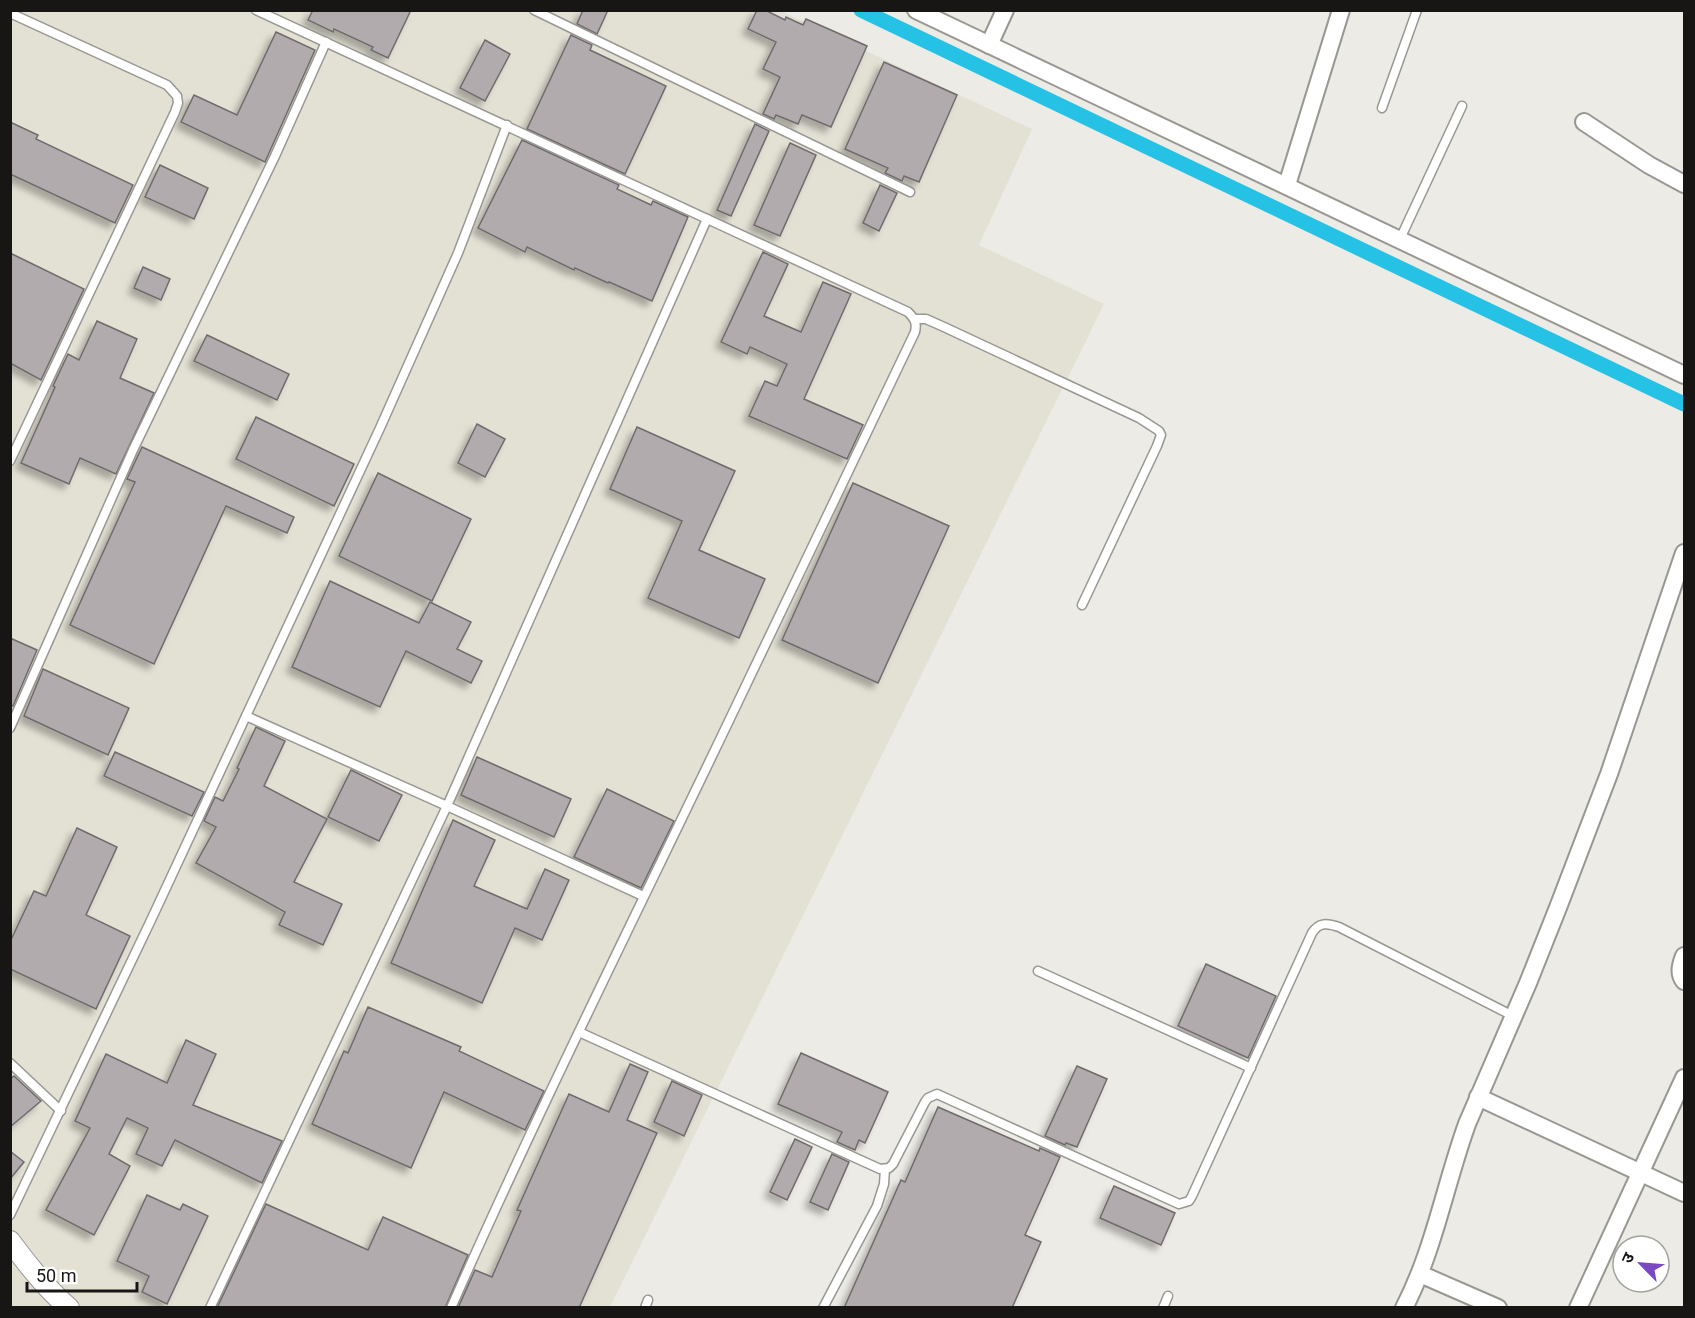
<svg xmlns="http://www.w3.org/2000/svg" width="1695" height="1318" viewBox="0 0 1695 1318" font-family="Roboto,'Noto Sans Devanagari',sans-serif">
<defs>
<filter id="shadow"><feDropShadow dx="-5.5" dy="5.5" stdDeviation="3" flood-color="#0004"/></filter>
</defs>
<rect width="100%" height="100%" fill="#ecebe5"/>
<polygon fill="#e3e1d4" points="10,11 781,11 1032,129 979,245 1104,304 610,1307 11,1307"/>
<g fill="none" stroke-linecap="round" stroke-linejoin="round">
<polyline stroke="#26c2e5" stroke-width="15" points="861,10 1684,404"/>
</g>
<g fill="#b1abad" stroke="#706b6c" stroke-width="1.5" filter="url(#shadow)">
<polygon points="313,10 411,10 388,58 371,50 373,47 334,29 333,32 308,20"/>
<polygon points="583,10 608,10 597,34 577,24"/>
<polygon points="757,10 765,10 785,20 786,17 803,25 806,19 867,46 831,127 802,115 798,124 776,115 774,119 763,114 780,77 763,69 776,42 748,29"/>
<polygon points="276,32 315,50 265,162 181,122 194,95 237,115"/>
<polygon points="571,35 592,45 590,50 666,86 625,174 527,129"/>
<polygon points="485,40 510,54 485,101 460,88"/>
<polygon points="884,62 957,95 919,182 904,176 902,181 885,173 888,168 845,149"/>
<polygon points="10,122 38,135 36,139 133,185 115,223 10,174"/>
<polygon points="755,124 769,131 731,216 717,210"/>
<polygon points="522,140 619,185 617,189 651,205 653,201 688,217 652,301 609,282 608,283 575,268 574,270 527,247 525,252 478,228"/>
<polygon points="790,143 816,155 780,236 754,225"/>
<polygon points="160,165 208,188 194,219 145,197"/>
<polygon points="880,185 897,193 879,231 863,223"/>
<polygon points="763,252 788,264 764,316 801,332 823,282 851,294 804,399 863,425 847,459 749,416 765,381 777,386 787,364 750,347 747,354 721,342"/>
<polygon points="10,253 84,289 41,380 10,363"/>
<polygon points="143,267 170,279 161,300 134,288"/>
<polygon points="97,321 137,339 120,378 154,393 116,474 80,458 69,484 21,463 55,387 53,386 68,354 79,360"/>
<polygon points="207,335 289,374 277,400 194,361"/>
<polygon points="256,417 354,464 334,506 236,459"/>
<polygon points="477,424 505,439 485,477 458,463"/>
<polygon points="637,427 735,471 699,550 765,579 739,638 648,598 682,521 610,489"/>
<polygon points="142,447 294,517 287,533 226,506 154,664 70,625 135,482 127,479"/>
<polygon points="378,473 471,519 432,601 339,556"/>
<polygon points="853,483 949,526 878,683 782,640"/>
<polygon points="330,581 419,623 430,602 471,622 457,649 482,661 471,683 406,651 380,707 292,667"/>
<polygon points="10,638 37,650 13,706 10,705"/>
<polygon points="43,669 129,708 108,755 24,716"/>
<polygon points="256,727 285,741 264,786 327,819 294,882 342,904 323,945 279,925 285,912 196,863 216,827 204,821 215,797 223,801 239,769 237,768"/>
<polygon points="115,752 204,792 192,816 104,776"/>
<polygon points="477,757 571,799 554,837 461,795"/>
<polygon points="351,770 402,795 379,841 328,817"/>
<polygon points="607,789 674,821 641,888 574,857"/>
<polygon points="453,820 495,840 474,886 527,909 545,869 569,880 542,940 515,928 482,1003 391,963"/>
<polygon points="77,828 117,847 86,915 130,936 96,1009 10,969 10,942 34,891 46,896"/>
<polygon points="1206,964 1276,996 1248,1058 1178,1026"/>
<polygon points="368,1007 461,1047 459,1051 544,1091 525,1130 444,1092 411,1168 312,1124 344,1051 348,1053"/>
<polygon points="186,1040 216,1054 193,1105 282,1141 262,1183 175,1140 162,1166 136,1154 148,1128 127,1118 109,1154 130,1166 94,1235 46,1210 90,1128 75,1121 106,1054 167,1083"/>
<polygon points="801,1053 888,1092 865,1143 859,1140 855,1150 837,1142 842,1132 778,1104"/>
<polygon points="630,1064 648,1072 627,1120 657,1133 579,1308 458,1308 475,1270 492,1277 521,1211 517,1210 569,1094 609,1112"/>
<polygon points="1077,1066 1107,1079 1077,1147 1066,1143 1065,1145 1045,1136"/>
<polygon points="14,1076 41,1101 10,1127 10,1079"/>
<polygon points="672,1081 702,1095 684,1136 654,1122"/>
<polygon points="938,1107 1039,1151 1040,1148 1060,1157 1025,1235 1041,1242 1012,1308 844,1308 901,1180 905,1182"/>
<polygon points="795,1139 812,1147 787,1200 770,1192"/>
<polygon points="10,1151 24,1162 10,1179"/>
<polygon points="832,1154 849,1162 828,1210 810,1202"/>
<polygon points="1114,1186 1175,1213 1161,1245 1100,1218"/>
<polygon points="147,1195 180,1210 183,1204 208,1216 167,1304 142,1292 149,1276 117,1261"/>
<polygon points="266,1204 368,1250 383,1217 468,1255 445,1308 217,1308"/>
</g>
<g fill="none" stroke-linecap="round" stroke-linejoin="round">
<defs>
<g id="service">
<path d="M256 10 908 312C915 319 917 323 915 332 855 456 797 580 737 704 641 905 541 1104 451 1308"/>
<polyline points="534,10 910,192"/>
<polyline points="10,13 167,85 177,96 178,103 175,112 10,461"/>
<polyline points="1382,108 1417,10"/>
<polyline points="1400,239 1462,106"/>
<polyline points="915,319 926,319 944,327 1139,418 1159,431 1161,435 1157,446 1082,605"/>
<polyline points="246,716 447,806 643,896"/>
<polyline points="10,728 133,450 275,156 326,42"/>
<polyline points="1038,971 1251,1068"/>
<path d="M579 1032 880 1169 889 1168 893 1164 925 1102 928 1098 937 1094 1179 1204 1189 1201 1192 1196 1312 933C1319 922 1327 923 1339 927L1513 1016"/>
<polyline points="10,1063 61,1111"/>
<polyline points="10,1215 152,918 380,428 458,253 507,125"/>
<polyline points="210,1308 447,806 707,219"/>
<polyline points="645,1308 648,1300"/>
<polyline points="823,1308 877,1206 884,1184 885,1169"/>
<polyline points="1163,1308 1168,1296"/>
</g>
<g id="minor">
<polyline points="916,10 1684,375"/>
<polyline points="989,45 1005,10"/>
<polyline points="1584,122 1649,165 1684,184"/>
<polyline points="1287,185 1341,10"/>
<path d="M1684 956C1681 964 1678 973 1684 981"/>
<polyline points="1478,1097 1684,1193"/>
<polyline points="1420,1274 1498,1308"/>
<path d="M1404 1308C1434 1250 1445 1185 1467 1124L1528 983 1559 905 1609 774 1684 553"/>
<polyline points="1578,1308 1684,1078"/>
</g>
<path id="tertiary" d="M10 1241C28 1265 46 1288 69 1308"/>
</defs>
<use href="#service" stroke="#989792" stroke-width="11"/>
<use href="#minor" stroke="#989792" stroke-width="20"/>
<use href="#tertiary" stroke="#989792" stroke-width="22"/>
<use href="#service" stroke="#fff" stroke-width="8"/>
<use href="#minor" stroke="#fff" stroke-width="16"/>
<use href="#tertiary" stroke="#fff" stroke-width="20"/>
</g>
<rect width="1695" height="1318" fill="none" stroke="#171614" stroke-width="24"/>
<g transform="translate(1641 1264) rotate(295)"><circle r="28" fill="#ffffff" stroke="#a2a2a1" stroke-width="1.5"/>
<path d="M0-4.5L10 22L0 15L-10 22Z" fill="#7a48c0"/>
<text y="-9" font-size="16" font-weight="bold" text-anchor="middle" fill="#171614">उ</text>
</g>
<path d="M27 1282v9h110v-9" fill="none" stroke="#171614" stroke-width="3"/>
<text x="36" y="1282" font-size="18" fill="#171614" stroke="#ffffff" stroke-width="4.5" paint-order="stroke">50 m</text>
</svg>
